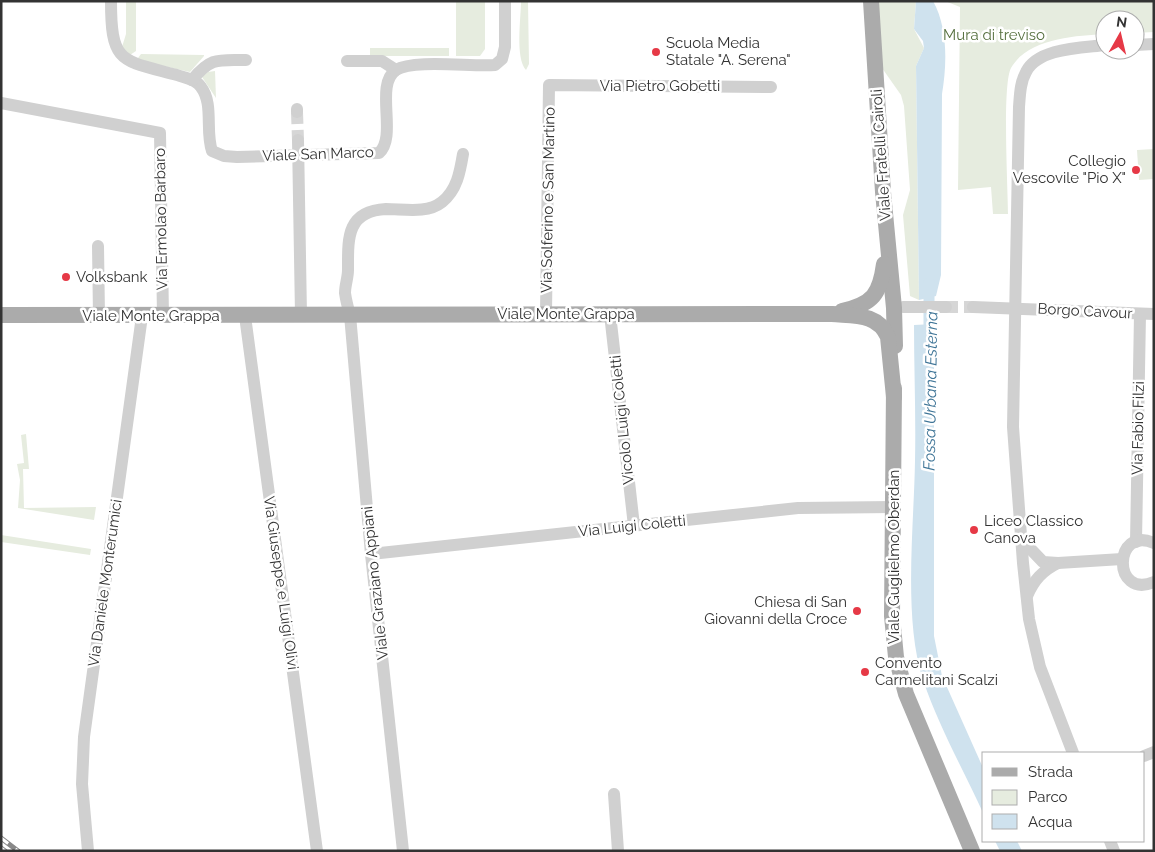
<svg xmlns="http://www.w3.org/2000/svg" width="1155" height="852" viewBox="0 0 1155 852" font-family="Raleway,sans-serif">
<rect width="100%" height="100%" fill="#fff"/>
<g fill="#e6ecdf">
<polygon points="126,1 136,1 136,51 130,55 122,47 126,34"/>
<polygon points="456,1 485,1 485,49 480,56 456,56"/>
<path d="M521 1H528L529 64 526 70C515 58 521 18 521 1Z"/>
<polygon points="877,1 916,1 914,29 924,48 916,66 919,300 910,296 903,215 910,190 904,106 901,95 882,68"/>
<path d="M945 1H1154V32L1135 33V20H1105V34C1075 36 1028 38 1011 68 1002 85 1008 189 1008 214H993L991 187 958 190 960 7Z"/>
<rect x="370" y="48" width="79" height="8"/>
<polygon points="141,54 204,55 204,56 190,72 141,61 138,58"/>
<polygon points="215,71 216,98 202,77 208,72"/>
<polygon points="1154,149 1154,179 1139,180 1137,150"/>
<polygon points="26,434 29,469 23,469 24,508 96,507 94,520 18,508 20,480 17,464 24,463 21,435"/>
<polygon points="1,535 91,549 90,555 1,542"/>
</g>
<g fill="#cfe2ee">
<path d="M916 1H933C948 28 947 64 942 94L941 275 936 296 919 300 916 66 924 48 923 41 914 29Z"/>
<path d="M934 324V636L942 676 984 770V815C964 771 939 727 923 680 903 619 914 526 915 461 916 416 914 370 914 325Z"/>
<polygon points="995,841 1017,841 1022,851 1000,851"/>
</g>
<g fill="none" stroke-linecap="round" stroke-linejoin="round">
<polyline stroke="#cfe2ee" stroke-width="11" points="929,339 929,283"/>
<g stroke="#d6d6d6" stroke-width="12" stroke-dasharray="12 6" stroke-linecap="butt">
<polyline points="297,112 298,140"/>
<polyline points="946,307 973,307"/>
</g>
<g stroke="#d0d0d0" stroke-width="12">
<path d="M111 1C111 64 121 60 177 75 185 78 196 79 201 87 214 104 205 131 212 151L224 156 237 157 379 153C398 136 374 85 396 70 414 59 472 67 495 65L502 59 505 47V1"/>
<polyline points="1135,45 1154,44"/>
<polyline points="347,61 382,61 396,70"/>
<path d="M192 80C211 57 218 60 246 60"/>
<polyline points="1,103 160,133 163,316"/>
<polyline points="297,109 297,112"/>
<polyline points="298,140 301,315"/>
<polyline points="98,246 99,316"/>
<polyline points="903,307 946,307"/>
<polyline points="973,307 1154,314"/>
<polyline points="546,314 549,85 771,87"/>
<polyline points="610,314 634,526"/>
<polyline points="245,316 317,851"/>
<polyline points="1021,539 1043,562 1058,563 1122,559"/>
<polyline points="1136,542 1140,314"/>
<path d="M1154 543C1113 525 1112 600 1154 582"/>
<polyline points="371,554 798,508 894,507"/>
<path d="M1027 596C1034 580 1042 571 1058 563"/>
<path d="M1073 753 1040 667 1029 619 1023 563 1013 427 1019 107C1020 95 1020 83 1026 72 1038 48 1081 48 1105 45"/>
<polyline points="1144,756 1154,752"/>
<polyline points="614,794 618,851"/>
<polyline points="1110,841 1114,851"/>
<polyline points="88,851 82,784 84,737 142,316"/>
<path d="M403 851 371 554 350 315C348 308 346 300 345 293 345 285 348 278 348 270 348 239 346 211 386 209 404 209 427 214 442 202 457 190 460 172 463 154"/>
</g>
<g stroke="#ababab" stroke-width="16">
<polyline points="871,1 883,192 894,308 895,346"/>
<path d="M842 311C873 304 880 294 884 264"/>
<path d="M1 315 832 314C854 316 878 313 888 337L894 397"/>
<polyline points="894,388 892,616 896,657 906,694 972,851"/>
</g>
<defs>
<g id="rail">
<polyline points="1,838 18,851"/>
<polyline points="1,848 5,851"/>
</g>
</defs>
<use href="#rail" stroke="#888" stroke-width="5"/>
<use href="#rail" stroke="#fff" stroke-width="3" stroke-dasharray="9" stroke-linecap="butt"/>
</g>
<g fill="#e63946" stroke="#fff" stroke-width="2">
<circle cx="656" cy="52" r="5"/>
<circle cx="1136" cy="170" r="5"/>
<circle cx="66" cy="277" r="5"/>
<circle cx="974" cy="530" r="5"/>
<circle cx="857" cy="611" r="5"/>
<circle cx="865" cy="672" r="5"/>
</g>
<g text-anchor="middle" stroke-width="5" stroke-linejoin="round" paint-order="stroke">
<g font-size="15" fill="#56703f" stroke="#fff">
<text x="994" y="40">Mura di treviso</text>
</g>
<g font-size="15" fill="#333" stroke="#fff" text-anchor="start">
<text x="666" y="48">Scuola Media<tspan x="666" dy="17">Statale "A. Serena"</tspan></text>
<text x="1126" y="166" text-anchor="end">Collegio<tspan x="1126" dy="17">Vescovile "Pio X"</tspan></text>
<text x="76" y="282">Volksbank</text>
<text x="984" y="526">Liceo Classico<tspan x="984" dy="17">Canova</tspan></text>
<text x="847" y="607" text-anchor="end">Chiesa di San<tspan x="847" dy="17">Giovanni della Croce</tspan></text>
<text x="875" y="668">Convento<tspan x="875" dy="17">Carmelitani Scalzi</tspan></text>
</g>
<g font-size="15" fill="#333" stroke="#fff">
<text x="660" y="91">Via Pietro Gobetti</text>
<text transform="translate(318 154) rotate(-2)" y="5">Viale San Marco</text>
<text transform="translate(881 155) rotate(-94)" y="5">Viale Fratelli Cairoli</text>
<text transform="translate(548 200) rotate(-89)" y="5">Via Solferino e San Martino</text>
<text transform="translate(161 219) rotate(-91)" y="5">Via Ermolao Barbaro</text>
<text transform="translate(1085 311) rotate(3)" y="5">Borgo Cavour</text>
<text x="566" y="319">Viale Monte Grappa</text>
<text x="151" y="321">Viale Monte Grappa</text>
<text transform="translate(622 420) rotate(-96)" y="5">Vicolo Luigi Coletti</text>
<text transform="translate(1138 428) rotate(-89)" y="5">Via Fabio Filzi</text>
<text transform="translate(632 526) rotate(-6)" y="5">Via Luigi Coletti</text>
<text transform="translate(894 557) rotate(-90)" y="5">Viale Guglielmo Oberdan</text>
<text transform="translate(105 583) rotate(-82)" y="5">Via Daniele Monterumici</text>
<text transform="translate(281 583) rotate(82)" y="5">Via Giuseppe e Luigi Olivi</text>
<text transform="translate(375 583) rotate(-96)" y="5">Viale Graziano Appiani</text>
</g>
<g font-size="16" font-style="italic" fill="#3f7597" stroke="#fff">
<text transform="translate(930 391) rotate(-89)" y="6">Fossa Urbana Esterna</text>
</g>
</g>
<rect width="1155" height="852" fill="none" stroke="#333333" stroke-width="5"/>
<rect x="982" y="752" width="162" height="90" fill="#ffffff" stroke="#adadad"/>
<rect x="992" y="768" width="25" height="8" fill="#ababab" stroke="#adadad"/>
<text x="1028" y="777" font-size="15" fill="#333333">Strada</text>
<rect x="992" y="790" width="25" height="15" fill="#e6ecdf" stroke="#adadad"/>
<text x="1028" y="802" font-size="15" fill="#333333">Parco</text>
<rect x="992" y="814" width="25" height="15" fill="#cfe2ee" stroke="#adadad"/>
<text x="1028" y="827" font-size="15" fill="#333333">Acqua</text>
<g transform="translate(1120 35) rotate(8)"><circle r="24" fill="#ffffff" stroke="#adadad"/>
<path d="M0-4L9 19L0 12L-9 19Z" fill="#e63946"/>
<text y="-8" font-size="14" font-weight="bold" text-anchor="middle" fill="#333333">N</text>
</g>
</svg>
